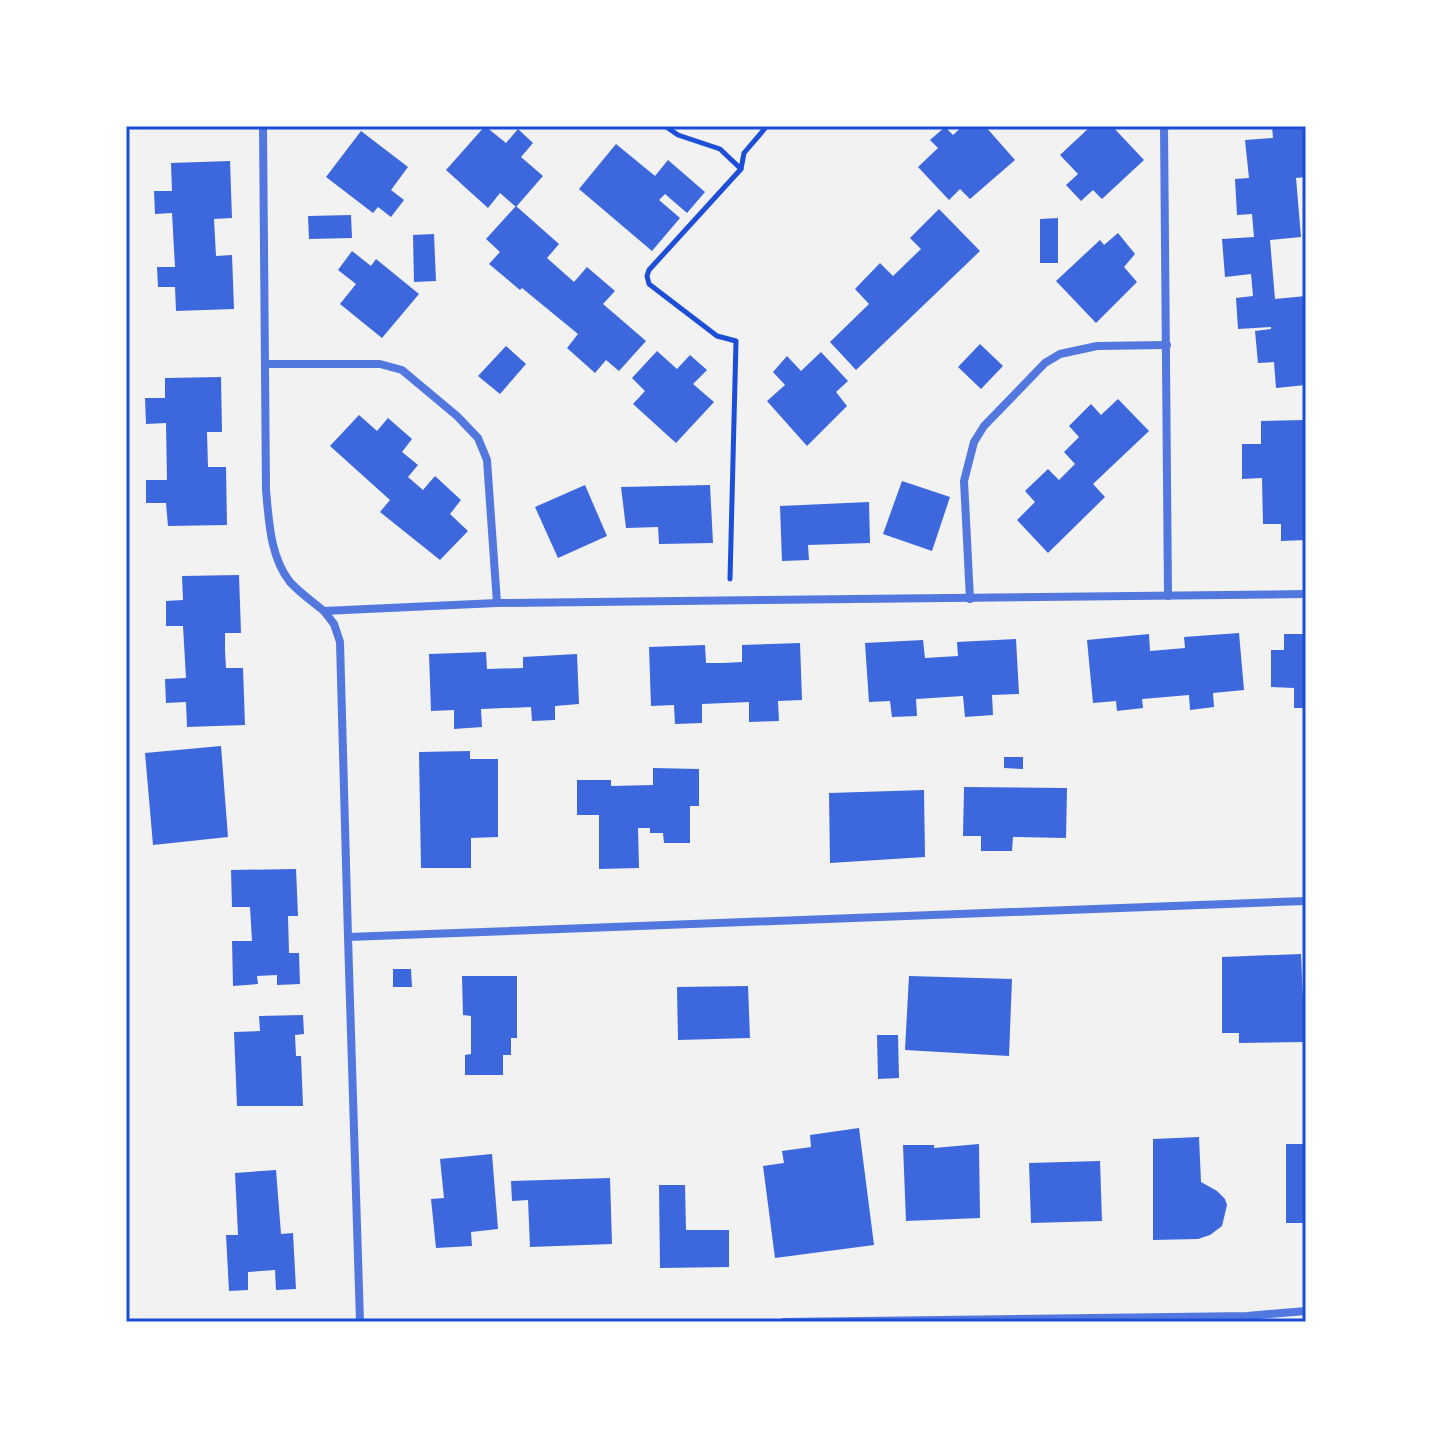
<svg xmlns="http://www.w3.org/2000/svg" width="1432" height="1448" viewBox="0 0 1432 1448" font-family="'Asap Condensed',sans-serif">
<rect width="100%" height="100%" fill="#f2f2f2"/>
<g fill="#3d67dc">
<polygon points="485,126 506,143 518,129 533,143 521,157 543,176 516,207 500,193 488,208 446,170"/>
<polygon points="963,126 985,126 1015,160 970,199 960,189 949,200 918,167 938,148 930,140 945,127 953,135"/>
<polygon points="1091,126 1112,126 1144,160 1102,199 1093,190 1081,201 1066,185 1078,174 1060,155"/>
<polygon points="1272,126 1306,126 1306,177 1296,178 1301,237 1270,240 1275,299 1306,296 1306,385 1276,388 1274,362 1258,363 1255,331 1271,329 1271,327 1238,329 1236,298 1253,296 1251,274 1225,277 1222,239 1254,237 1252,214 1237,215 1235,179 1249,178 1245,140 1273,138"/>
<polygon points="361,131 408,167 391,190 404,200 391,217 378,207 373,213 326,177"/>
<polygon points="616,144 655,176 668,160 705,192 687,213 665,194 659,200 680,218 652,251 579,189"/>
<polygon points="230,161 232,218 214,219 216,256 232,255 234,309 176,311 175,287 158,287 157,267 175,267 172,213 155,214 154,191 172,191 171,163"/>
<polygon points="516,206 559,244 547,258 574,282 587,267 615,291 603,304 646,341 619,371 606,360 595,373 567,348 578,334 522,288 520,290 489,264 500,252 486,239"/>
<polygon points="939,209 980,251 856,370 830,342 869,304 855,289 880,263 893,276 921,249 910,238"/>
<polygon points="351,215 352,238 309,239 308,216"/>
<polygon points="1058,218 1058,263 1040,263 1040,219"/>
<polygon points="1118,233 1135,254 1124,267 1137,282 1096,323 1056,281 1100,240 1104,245"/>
<polygon points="434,234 436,281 414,282 413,235"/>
<polygon points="352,251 371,266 376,259 419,294 382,338 340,304 356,284 338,270"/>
<polygon points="980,344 1003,366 981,389 958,367"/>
<polygon points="506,346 526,364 500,394 478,376"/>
<polygon points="657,351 677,369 690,355 707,370 693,384 714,402 676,443 633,404 645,391 632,378"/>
<polygon points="821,352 848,381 836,392 847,406 807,446 767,401 785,385 773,372 787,356 801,371"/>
<polygon points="221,377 222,432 207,432 208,467 226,467 227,525 168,526 166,503 146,503 146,480 167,480 166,423 146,424 145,398 165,398 165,378"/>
<polygon points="1118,399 1149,431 1093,484 1105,497 1048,553 1017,520 1035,502 1025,491 1048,469 1059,480 1075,464 1064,452 1079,437 1069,426 1091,404 1101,415"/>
<polygon points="359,415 377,431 388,418 412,439 402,452 418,465 408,477 423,490 435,476 461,500 450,514 468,531 440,560 380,512 390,500 330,446"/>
<polygon points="1305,420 1306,540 1281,541 1281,524 1263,524 1262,478 1242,479 1242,444 1261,444 1261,421"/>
<polygon points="902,481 950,497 932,551 883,534"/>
<polygon points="585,485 607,536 558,558 535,507"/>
<polygon points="710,485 713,543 659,544 658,527 626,528 621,487"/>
<polygon points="869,502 870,543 808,545 809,560 782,561 780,506"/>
<polygon points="239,575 241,633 225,633 225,650 226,668 243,668 245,725 187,727 186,702 166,703 165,679 186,678 183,626 166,626 166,601 183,600 182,576"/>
<polygon points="1239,633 1244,690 1213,693 1214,707 1190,710 1189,695 1142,699 1143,708 1117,711 1116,701 1093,703 1087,640 1149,634 1150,651 1185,648 1184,637"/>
<polygon points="1284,634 1306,634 1306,708 1294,708 1294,688 1271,687 1271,650 1284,650"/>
<polygon points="1016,639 1019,694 992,695 993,715 965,717 963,696 916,699 917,716 892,717 890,701 869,702 865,643 923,640 925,658 958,656 957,642"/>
<polygon points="800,643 802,700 778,701 779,721 749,722 749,702 702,704 702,723 675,724 674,705 651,706 649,647 705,645 706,663 723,663 742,662 742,645"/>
<polygon points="486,652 487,669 523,668 523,657 577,654 579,704 555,706 555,720 532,721 531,707 481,709 482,727 454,729 454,710 431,711 429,654"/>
<polygon points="221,746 228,837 153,845 145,753"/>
<polygon points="470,751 470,759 498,759 498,837 471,838 471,868 421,868 419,752"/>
<polygon points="1004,757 1023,757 1023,769 1004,768"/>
<polygon points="653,768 699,769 699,806 690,806 690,843 664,843 663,833 650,833 650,828 638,828 639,868 599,869 599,815 577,815 577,780 611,780 611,786 653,785"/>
<polygon points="964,787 1067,788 1066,838 1013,837 1012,851 981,851 981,836 963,836"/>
<polygon points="924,790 925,857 830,863 829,793"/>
<polygon points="296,869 298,916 288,916 289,953 299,953 300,984 277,985 277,975 257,976 258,984 233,986 232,941 252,941 250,907 232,907 231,870"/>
<polygon points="1301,954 1305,1042 1239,1043 1239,1033 1222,1033 1222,957"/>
<polygon points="393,969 411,969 412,987 393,987"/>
<polygon points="462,976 517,976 517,1038 511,1038 511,1055 503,1055 503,1075 465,1075 465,1055 471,1054 471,1016 463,1015"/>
<polygon points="909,976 1012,979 1009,1056 905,1050"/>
<polygon points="748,986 750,1038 678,1040 677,987"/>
<polygon points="303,1015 304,1034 295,1035 296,1056 301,1056 303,1106 237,1106 234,1032 260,1031 259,1016"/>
<polygon points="877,1035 898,1035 899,1078 878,1079"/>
<polygon points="859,1128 874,1245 775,1258 763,1166 784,1163 782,1151 811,1147 810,1135"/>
<polygon points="1199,1137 1201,1182 1217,1191 1225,1199 1227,1205 1222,1226 1210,1235 1198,1239 1153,1240 1153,1139"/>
<polygon points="979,1144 980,1218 906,1221 903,1145 934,1145 934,1148"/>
<rect x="1286" y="1144" width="20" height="79"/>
<polygon points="492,1154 498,1229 471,1232 472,1246 436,1248 431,1199 444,1198 440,1159"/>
<polygon points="1100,1161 1102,1221 1031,1223 1029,1163"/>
<polygon points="276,1170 281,1234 293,1233 296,1289 276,1290 275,1270 248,1272 248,1290 229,1291 226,1235 238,1235 235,1173"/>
<polygon points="610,1178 612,1244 530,1247 528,1200 512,1201 511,1181"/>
<polygon points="659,1185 685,1185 686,1230 729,1230 729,1267 660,1268"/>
</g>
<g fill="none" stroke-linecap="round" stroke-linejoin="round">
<g stroke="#1d4ed8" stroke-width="5">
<polyline points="665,126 678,135 720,149 741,169"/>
<polyline points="730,579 736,341 717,336 649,284 647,276 649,270 741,169 744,153 767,126"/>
</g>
<g stroke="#5277de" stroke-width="8">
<path d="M263 126 266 490C269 521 270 557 290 582 300 593 313 602 324 611L497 603 1306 594"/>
<polyline points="1164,126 1168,596"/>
<polyline points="265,364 380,364 402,370 457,416 478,438 487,460 497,603"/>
<polyline points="970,599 964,481 974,442 984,426 1045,363 1060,354 1097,346 1167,345"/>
<polyline points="324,611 334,624 340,642 348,937"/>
<polyline points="360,1322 348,937 1306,901"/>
<polyline points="784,1322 1247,1316 1306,1311"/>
</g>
</g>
<rect width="1432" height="1448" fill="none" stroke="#ffffff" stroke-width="256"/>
<rect x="128" y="128" width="1176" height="1192" fill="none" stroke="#1d4ed8" stroke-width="3"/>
</svg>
